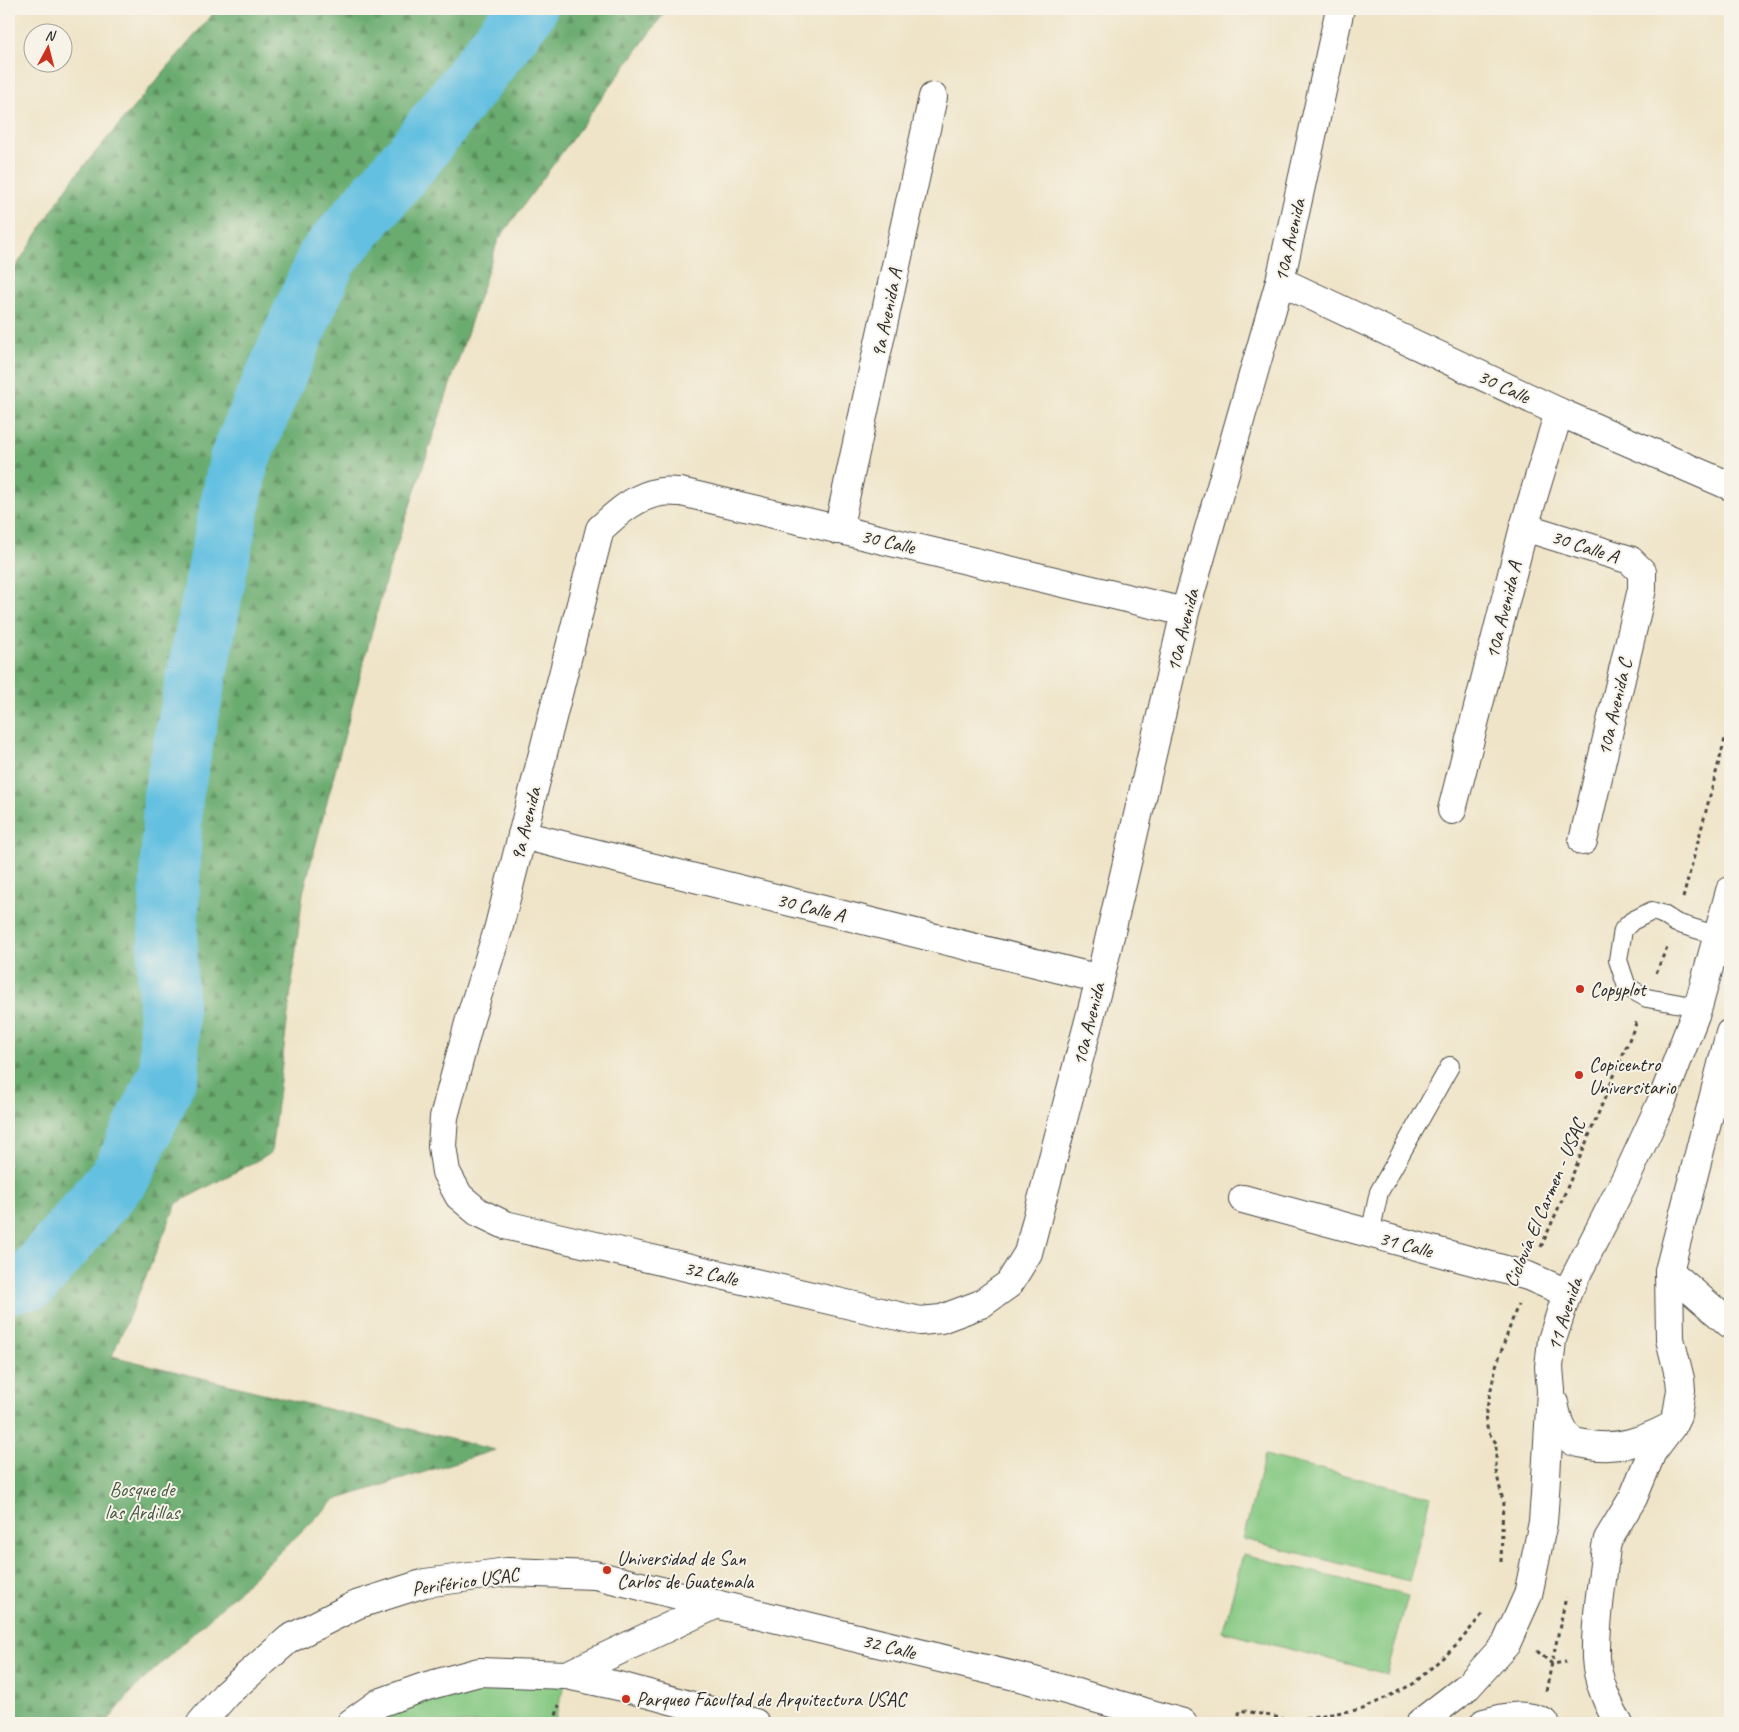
<svg xmlns="http://www.w3.org/2000/svg" width="1739" height="1732" viewBox="0 0 1739 1732" font-family="Caveat,sans-serif">
<defs>
<pattern id="forest-firs" width="22" height="20" patternUnits="userSpaceOnUse" patternTransform="scale(1.25)"><rect width="22" height="20" fill="#6bac6f"/><path d="M5 1l3.5 6h-7zM16 11l3.5 6h-7z" fill="#588c5b"/></pattern>
</defs>
<rect width="100%" height="100%" fill="#f7f3e8"/>
<filter id="ink" filterUnits="userSpaceOnUse"><feTurbulence type="fractalNoise" baseFrequency=".02" numOctaves="2"/><feDisplacementMap in="SourceGraphic" scale="10" xChannelSelector="R" yChannelSelector="G"/><feConvolveMatrix kernelMatrix="1 2 1 2 8 2 1 2 1" color-interpolation-filters="sRGB"/></filter>
<filter id="wash" filterUnits="userSpaceOnUse"><feTurbulence type="fractalNoise" baseFrequency=".0096" numOctaves="4" result="noise"/><feDisplacementMap in="SourceGraphic" scale="20" xChannelSelector="R" yChannelSelector="G"/><feGaussianBlur stdDeviation="1.12" result="paint"/><feColorMatrix in="noise" values="0 0 0 0 0 0 0 0 0 0 0 0 0 0 0 0 0 1.4 0 .05"/><feComposite in="paint" operator="in"/></filter>
<g filter="url(#wash)">
<rect width="100%" height="100%" fill="#efe4c8"/>
<polygon fill="url(#forest-firs)" stroke="#4b6c4d" points="217,9 667,9 498,240 386,578 303,893 271,1153 177,1203 112,1356 495,1450 335,1500 134,1689 106,1723 9,1723 9,277 72,180"/>
<g fill="#84c881" stroke="#587a56">
<polygon points="1265,1455 1431,1497 1409,1581 1243,1539"/>
<polygon points="1243,1554 1408,1596 1387,1674 1223,1632"/>
<polygon points="567,1675 554,1723 355,1723 427,1688"/>
</g>
<g fill="none" stroke-linecap="round" stroke-linejoin="round">
<polyline stroke="#63c0e1" stroke-width="60" points="9,1284 33,1279 123,1172 170,1071 167,971 173,796 239,460 327,258 416,153 527,9"/>
</g>
</g>
<g filter="url(#ink)">
<g fill="none" stroke-linecap="round" stroke-linejoin="round">
<defs>
<g id="lane">
<polyline points="1698,1007 1647,998 1627,987 1618,960 1623,930 1632,921 1652,911 1662,914 1676,923 1719,936"/>
<polyline points="1370,1234 1379,1192 1450,1066"/>
</g>
<g id="street">
<polyline points="1280,281 1559,412 1730,486"/>
<polyline points="1524,527 1630,560 1642,572 1642,589 1583,841"/>
<polyline points="838,530 933,97"/>
<path d="M1185 612 681 492C674 492 667 491 661 492 637 495 617 513 600 529L498 930 470 1019 444 1117 442 1146 446 1172 459 1196 478 1212 505 1225 920 1321 941 1319 981 1304 1009 1284 1028 1253 1100 979 1185 612 1280 281 1340 9"/>
<polyline points="1452,810 1524,527 1559,412"/>
<polyline points="522,835 1100,979"/>
<polyline points="1243,1199 1528,1276 1567,1293"/>
<polyline points="351,1723 379,1703 427,1686 479,1672 567,1675 623,1687 755,1723"/>
</g>
<g id="secondary">
<polyline points="1669,1271 1730,1324"/>
<path d="M1554 1403C1557 1416 1559 1431 1571 1440 1574 1443 1581 1443 1585 1444 1616 1451 1643 1441 1670 1427"/>
<polyline points="567,1675 717,1604"/>
<polyline points="201,1723 226,1694 289,1639 356,1605 425,1583 507,1572 595,1575 1027,1679 1183,1723"/>
<polyline points="1420,1723 1468,1686 1506,1644 1528,1595 1543,1522 1545,1494 1551,1391 1549,1367 1552,1340 1567,1293 1629,1172 1661,1103 1698,1007 1730,891"/>
<path d="M1484 1723C1505 1717 1525 1712 1545 1723"/>
<path d="M1619 1723C1608 1706 1597 1679 1596 1658 1595 1622 1602 1584 1606 1547L1608 1539 1633 1498 1652 1452 1671 1427 1677 1415 1681 1390 1680 1379 1670 1339 1669 1271 1730 1033"/>
</g>
</defs>
<use href="#lane" stroke="#484743" stroke-width="20"/>
<use href="#street" stroke="#484743" stroke-width="30"/>
<use href="#secondary" stroke="#484743" stroke-width="30"/>
<g stroke="#484743" stroke-width="3" stroke-dasharray="4 4" stroke-linecap="butt">
<polyline points="1683,898 1730,720"/>
<polyline points="1656,973 1667,947"/>
<polyline points="1541,1247 1562,1200 1637,1021"/>
<polyline points="1501,1562 1503,1501 1496,1471 1496,1443 1488,1432 1485,1417 1496,1366 1518,1304"/>
<polyline points="1537,1651 1552,1664 1566,1662"/>
<polyline points="1546,1691 1566,1597"/>
<polyline points="554,1723 559,1705"/>
<polyline points="1237,1723 1240,1710 1291,1720 1363,1709 1413,1684 1457,1645 1484,1612"/>
</g>
<use href="#lane" stroke="#fff" stroke-width="18"/>
<use href="#street" stroke="#fff" stroke-width="28"/>
<use href="#secondary" stroke="#fff" stroke-width="28"/>
</g>
</g>
<g fill="#c8321e" stroke="#f7f3e8" stroke-width="2">
<circle cx="1580" cy="989" r="5"/>
<circle cx="1579" cy="1075" r="5"/>
<circle cx="607" cy="1570" r="5"/>
<circle cx="626" cy="1699" r="5"/>
</g>
<g text-anchor="middle" stroke-width="4" stroke-linejoin="round" paint-order="stroke">
<g font-size="20" fill="#2b2b2b" stroke="#f7f3e8">
<text transform="translate(1289 240) rotate(-77)" y="7">10a Avenida</text>
<text transform="translate(886 313) rotate(-78)" y="7">9a Avenida A</text>
<text transform="translate(1504 386) rotate(25)" y="7">30 Calle</text>
<text transform="translate(888 541) rotate(13)" y="7">30 Calle</text>
<text transform="translate(1585 546) rotate(18)" y="7">30 Calle A</text>
<text transform="translate(1503 610) rotate(-76)" y="7">10a Avenida A</text>
<text transform="translate(1182 630) rotate(-76)" y="7">10a Avenida</text>
<text transform="translate(1614 707) rotate(-77)" y="7">10a Avenida C</text>
<text transform="translate(525 824) rotate(-76)" y="7">9a Avenida</text>
<text transform="translate(811 907) rotate(14)" y="7">30 Calle A</text>
<text transform="translate(1088 1024) rotate(-76)" y="7">10a Avenida</text>
<text transform="translate(1544 1203) rotate(-67)" y="7">Ciclovía El Carmen - USAC</text>
<text transform="translate(1406 1244) rotate(15)" y="7">31 Calle</text>
<text transform="translate(711 1273) rotate(13)" y="7">32 Calle</text>
<text transform="translate(1564 1314) rotate(-72)" y="7">11 Avenida</text>
<text transform="translate(465 1581) rotate(-8)" y="7">Periférico USAC</text>
<text transform="translate(889 1646) rotate(14)" y="7">32 Calle</text>
</g>
<g font-size="20" fill="#2b2b2b" stroke="#f7f3e8" text-anchor="start">
<text x="1590" y="996">Copyplot</text>
<text x="1589" y="1071">Copicentro<tspan x="1589" dy="23">Universitario</tspan></text>
<text x="617" y="1565">Universidad de San<tspan x="617" dy="23">Carlos de Guatemala</tspan></text>
<text x="636" y="1706">Parqueo Facultad de Arquitectura USAC</text>
</g>
<g font-size="20" fill="#465a45" stroke="#f7f3e8">
<text x="142" y="1496">Bosque de<tspan x="142" dy="23">las Ardillas</tspan></text>
</g>
</g>
<rect width="1739" height="1732" fill="none" stroke="#f7f3e8" stroke-width="30"/>
<g transform="translate(48 48) rotate(7)"><circle r="24" fill="#f7f3e8" stroke="#a5a39c"/>
<path d="M0-4L9 19L0 12L-9 19Z" fill="#c8321e"/>
<text y="-8" font-size="14" font-weight="bold" text-anchor="middle" fill="#2b2b2b">N</text>
</g>
</svg>
